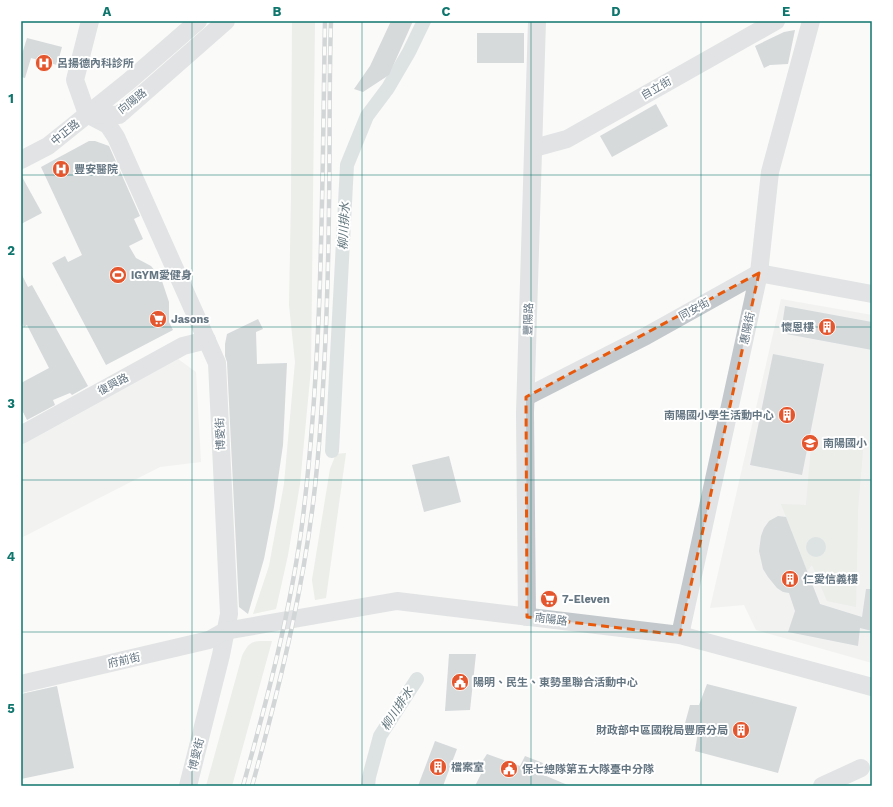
<svg xmlns="http://www.w3.org/2000/svg" width="893" height="807" viewBox="0 0 893 807" font-family="'Work Sans','Noto Sans TC',sans-serif">
<rect width="100%" height="100%" fill="#fafaf8"/>
<g fill="#e8e9e9">
<polygon points="781,299 872,315 872,663 756,630 744,605 710,608"/>
<polygon points="178,359 196,372 201,462 160,467 21,538 21,444"/>
</g>
<g fill="#dadfd7">
<polygon points="292,21 315,21 311,368 300,484 288,555 276,609 253,614 269,566 284,484 295,362 289,305 291,198"/>
<polygon points="811,447 863,450 858,509 856,607 827,601 812,565 807,571 781,504 806,505"/>
<polygon points="346,453 326,598 315,600 312,580 330,469 336,454"/>
<path d="M272 641 232 786H206L242 656C250 639 254 641 272 641Z"/>
</g>
<circle fill="#bbc7cb" cx="816" cy="547" r="10"/>
<g fill="none" stroke-linecap="round" stroke-linejoin="round">
<g stroke="#bbc7cb" stroke-width="14">
<polyline points="332,451 347,165 367,116 388,88 409,52 424,21"/>
<polyline points="368,786 369,777 380,736 417,679"/>
</g>
</g>
<g fill="#aab3b9">
<polygon points="391,21 413,21 389,75 363,92 354,89 370,66"/>
<polygon points="795,30 788,64 770,65 764,68 755,46 784,32"/>
<rect x="477" y="33" width="47" height="30"/>
<polygon points="27,38 62,47 57,65 31,58 25,78 21,77 21,57"/>
<polygon points="656,104 668,126 612,157 600,136"/>
<polygon points="89,141 95,141 109,146 140,216 134,219 143,239 129,246 136,258 151,266 161,278 169,302 169,322 173,330 106,365 52,263 65,256 68,262 82,255 41,167"/>
<polygon points="21,175 42,213 21,224"/>
<polygon points="21,273 28,287 32,285 88,386 72,395 70,393 53,400 55,405 27,420 21,408 21,383 49,368 27,325 24,327 21,321"/>
<polygon points="785,306 872,322 872,350 781,333"/>
<polygon points="258,319 263,329 256,332 257,364 287,363 283,445 274,507 264,559 248,614 239,607 227,362 225,356 225,344 227,334"/>
<polygon points="773,354 824,364 802,475 750,465"/>
<polygon points="449,456 461,502 424,512 412,465"/>
<polygon points="778,516 786,517 820,604 862,617 866,589 872,589 872,631 860,628 858,646 788,632 795,611 789,593 783,592 777,588 768,577 763,569 759,551 761,536 764,528 769,521"/>
<polygon points="449,654 476,654 470,710 445,711"/>
<polygon points="707,684 797,707 778,773 695,751 698,732 684,727 690,705 699,705"/>
<polygon points="57,686 74,768 21,779 21,694"/>
<polygon points="435,741 457,749 443,786 418,786"/>
<polygon points="487,754 520,766 525,756 543,763 539,773 570,786 475,786 481,774 476,771"/>
</g>
<g fill="none" stroke-linecap="round" stroke-linejoin="round">
<g stroke="#c3c8cc" stroke-width="18">
<polyline points="87,114 108,125 116,137 217,363 229,614 221,655 188,786"/>
<polyline points="87,114 75,80 90,21"/>
<polyline points="92,114 119,115 226,21"/>
<polyline points="534,148 567,139 776,21"/>
<polyline points="21,160 48,146 129,81 198,21"/>
<polyline points="526,397 646,336 759,273 872,294"/>
<polyline points="21,435 183,346 207,340"/>
<polyline points="527,617 525,413 537,21"/>
<polyline points="680,635 759,273 770,172 811,21"/>
<polyline points="21,684 209,640 225,631 397,601 680,635 872,687"/>
<polyline points="822,786 861,768"/>
</g>
<defs>
<g id="rail">
<path d="M243 786C267 700 290 613 302 525 323 358 322 189 325 21"/>
<path d="M252 786C281 682 307 575 317 467 325 381 328 294 329 207 330 145 329 83 331 21"/>
</g>
</defs>
<use href="#rail" stroke="#a2aab0" stroke-width="4.5"/>
<use href="#rail" stroke="#fff" stroke-width="3" stroke-dasharray="9" stroke-linecap="butt"/>
</g>
<path d="M0 0H893V807H0ZM759 273 680 635 527 617 526 397Z" fill="#fafaf8" fill-opacity=".55" fill-rule="evenodd"/>
<path fill="none" stroke="#e8590c" stroke-width="3" stroke-dasharray="8 5" stroke-linejoin="round" d="M759 273 680 635 527 617 526 397Z"/>
<path fill="none" stroke="#0f766e" stroke-width="1" stroke-opacity="0.55" d="M192 21V786M362 21V786M531 21V786M701 21V786M21 175H872M21 327H872M21 480H872M21 632H872"/>
<defs>
<symbol id="hospital-disc" viewBox="-11 -11 22 22"><circle r="9.5" fill="#e4572e" stroke="#fff"/><path d="M-5-5h3v3.5h4V-5h3V5h-3V1.5h-4V5h-3Z" fill="#fff"/></symbol>
<symbol id="stadium-disc" viewBox="-11 -11 22 22"><circle r="9.5" fill="#e4572e" stroke="#fff"/><path d="M0-5a6.5 5 0 1 0 0 10a6.5 5 0 1 0 0-10ZM-3.5-1.8h7v3.6h-7Z" fill="#fff"/></symbol>
<symbol id="supermarket-disc" viewBox="-11 -11 22 22"><circle r="9.5" fill="#e4572e" stroke="#fff"/><path d="M-6-5.5h2.5l.6 2H6L4.5 2H-2.5L-4.4-4H-6ZM-1.5 3.2a1.3 1.3 0 1 0 .1 0ZM3 3.2a1.3 1.3 0 1 0 .1 0Z" fill="#fff"/></symbol>
<symbol id="building-disc" viewBox="-11 -11 22 22"><circle r="9.5" fill="#e4572e" stroke="#fff"/><path d="M-4-6H4V6H1V3H-1V6H-4ZM-2.5-4.3h1.7v1.8h-1.7ZM.8-4.3h1.7v1.8H.8ZM-2.5-1h1.7V.8h-1.7ZM.8-1h1.7V.8H.8Z" fill="#fff"/></symbol>
<symbol id="school-disc" viewBox="-11 -11 22 22"><circle r="9.5" fill="#e4572e" stroke="#fff"/><path d="M0-5L7-2L0 1L-7-2ZM-4 1L0 2.5L4 1V4Q0 6-4 4Z" fill="#fff"/></symbol>
<symbol id="civic-disc" viewBox="-11 -11 22 22"><circle r="9.5" fill="#e4572e" stroke="#fff"/><path d="M-.6-6.5H3V-4.5H.6V-3L4-1V1h2V6H-6V1h2V-1L-.6-3ZM-1.2 2.5V6h2.4V2.5Z" fill="#fff"/></symbol>
</defs>
<g fill-rule="evenodd">
<use href="#hospital-disc" x="34" y="53" width="20" height="20"/>
<use href="#hospital-disc" x="51" y="159" width="20" height="20"/>
<use href="#stadium-disc" x="108" y="265" width="20" height="20"/>
<use href="#supermarket-disc" x="148" y="309" width="20" height="20"/>
<use href="#building-disc" x="817" y="317" width="20" height="20"/>
<use href="#building-disc" x="777" y="405" width="20" height="20"/>
<use href="#school-disc" x="800" y="433" width="20" height="20"/>
<use href="#building-disc" x="780" y="569" width="20" height="20"/>
<use href="#supermarket-disc" x="539" y="589" width="20" height="20"/>
<use href="#civic-disc" x="450" y="672" width="20" height="20"/>
<use href="#building-disc" x="731" y="720" width="20" height="20"/>
<use href="#building-disc" x="428" y="757" width="20" height="20"/>
<use href="#civic-disc" x="499" y="759" width="20" height="20"/>
</g>
<g text-anchor="middle" stroke-width="4" stroke-linejoin="round" paint-order="stroke">
<g font-size="11" font-weight="bold" fill="#657683" stroke="#fff" text-anchor="start">
<text x="57" y="67">呂揚德內科診所</text>
<text x="74" y="173">豐安醫院</text>
<text x="131" y="279">iGYM愛健身</text>
<text x="171" y="323">Jasons</text>
<text x="814" y="331" text-anchor="end">懷恩樓</text>
<text x="774" y="419" text-anchor="end">南陽國小學生活動中心</text>
<text x="823" y="447">南陽國小</text>
<text x="803" y="583">仁愛信義樓</text>
<text x="562" y="603">7-Eleven</text>
<text x="473" y="686">陽明、民生、東勢里聯合活動中心</text>
<text x="728" y="734" text-anchor="end">財政部中區國稅局豐原分局</text>
<text x="451" y="771">檔案室</text>
<text x="522" y="773">保七總隊第五大隊臺中分隊</text>
</g>
<g font-size="11" fill="#657683" stroke="#fff">
<text transform="translate(656 88) rotate(-30)" y="4">自立街</text>
<text transform="translate(132 101) rotate(-38)" y="4">向陽路</text>
<text transform="translate(65 132) rotate(-39)" y="4">中正路</text>
<text transform="translate(694 309) rotate(-29)" y="4">同安街</text>
<text transform="translate(528 319) rotate(-88)" y="4">豐陽路</text>
<text transform="translate(747 328) rotate(-78)" y="4">惠陽街</text>
<text transform="translate(113 384) rotate(-28)" y="4">復興路</text>
<text transform="translate(220 434) rotate(-92)" y="4">博愛街</text>
<text transform="translate(551 619) rotate(7)" y="4">南陽路</text>
<text transform="translate(124 660) rotate(-13)" y="4">府前街</text>
<text transform="translate(196 754) rotate(-76)" y="4">博愛街</text>
</g>
<g font-size="12" font-style="italic" fill="#60757c" stroke="#fff">
<text transform="translate(344 226) rotate(-87)" y="4">柳川排水</text>
<text transform="translate(397 709) rotate(-57)" y="4">柳川排水</text>
</g>
</g>
<rect width="893" height="807" fill="none" stroke="#ffffff" stroke-width="44"/>
<rect x="22" y="22" width="849" height="763" fill="none" stroke="#0f766e" stroke-width="1.5"/>
<g font-size="13" text-anchor="middle" font-weight="bold" fill="#0f766e">
<text x="107" y="16">A</text>
<text x="277" y="16">B</text>
<text x="446" y="16">C</text>
<text x="616" y="16">D</text>
<text x="786" y="16">E</text>
<text x="11" y="103">1</text>
<text x="11" y="255">2</text>
<text x="11" y="408">3</text>
<text x="11" y="561">4</text>
<text x="11" y="713">5</text>
</g>
</svg>
